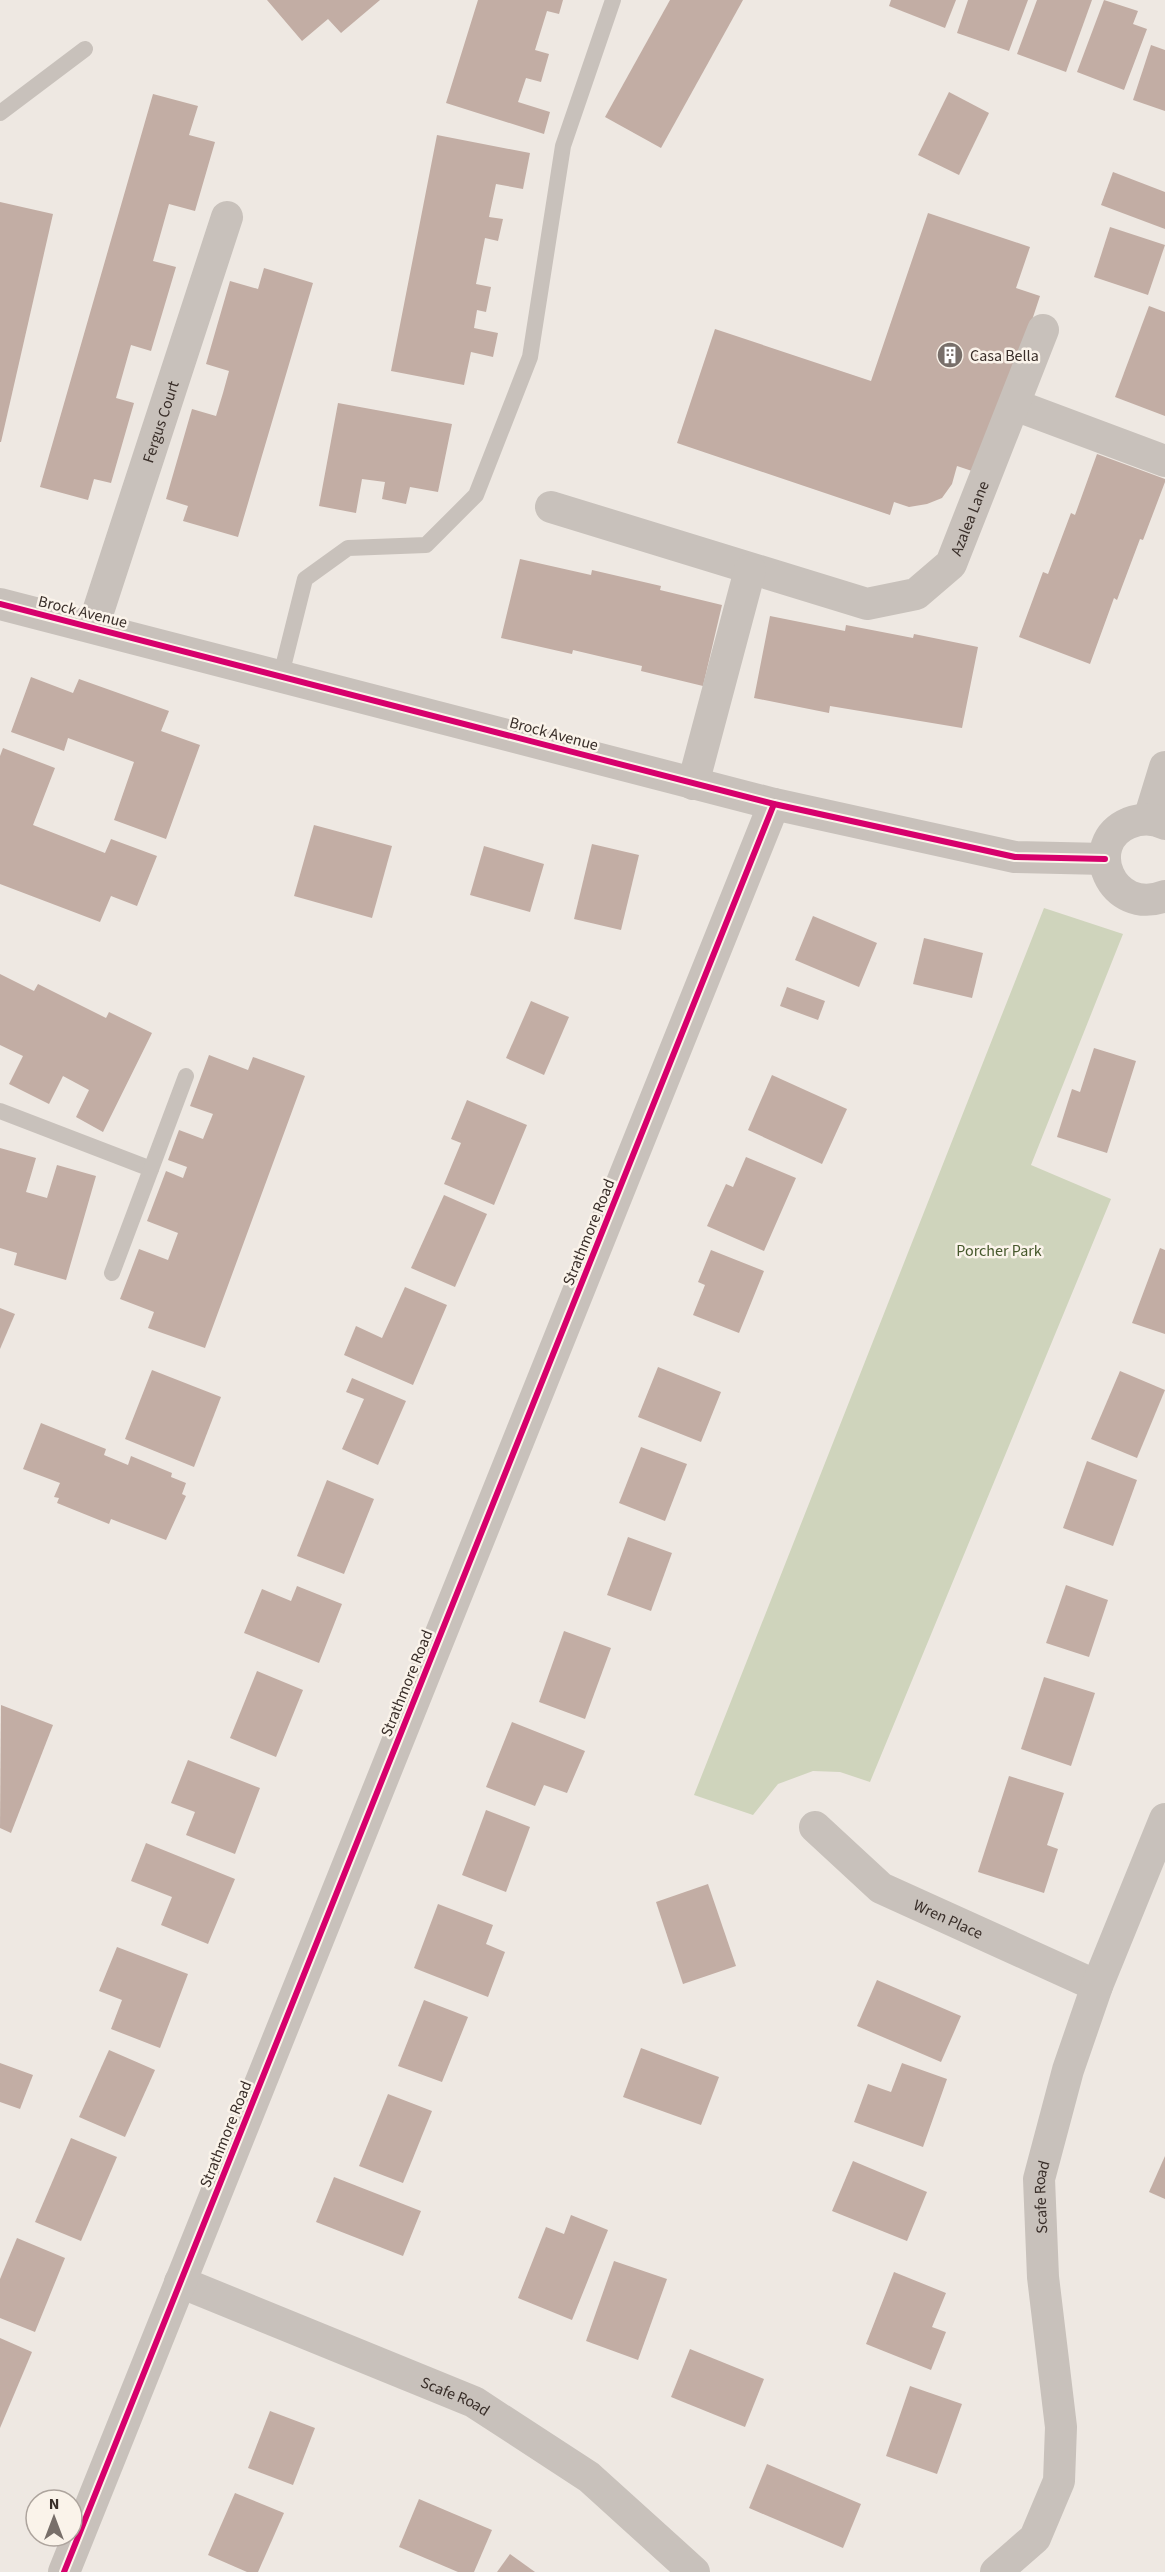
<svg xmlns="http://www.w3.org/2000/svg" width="1165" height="2572" viewBox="0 0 1165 2572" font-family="'Source Sans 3',sans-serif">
<rect width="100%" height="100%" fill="#eee8e2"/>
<polygon fill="#cfd4bc" points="1044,908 1123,934 1031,1165 1111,1199 870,1782 840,1772 813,1771 778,1784 753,1815 694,1795"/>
<g fill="#c2ada4">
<polygon points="267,0 380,0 341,33 328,19 302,41"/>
<polygon points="478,0 563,0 559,14 547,11 535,50 549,54 541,82 526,78 518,102 550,112 544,134 446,103"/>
<polygon points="670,0 743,0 661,148 605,117"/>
<polygon points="891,0 956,0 945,28 889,6"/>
<polygon points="968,0 1028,0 1009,51 957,33"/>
<polygon points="1037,0 1092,0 1066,72 1017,54"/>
<polygon points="1104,0 1138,11 1133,24 1147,29 1124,90 1077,72"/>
<polygon points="1151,45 1165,50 1165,111 1133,100"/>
<polygon points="949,92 989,113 959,175 918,155"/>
<polygon points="153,94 198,106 189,135 215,142 195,211 169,204 153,261 176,267 151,351 131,345 116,398 134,403 111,483 94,479 88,500 40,487"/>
<polygon points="437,135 530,153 523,189 496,184 489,217 503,219 498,241 485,238 476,284 491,287 486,312 477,310 474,328 498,333 493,357 471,352 464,385 391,371"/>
<polygon points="1113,172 1165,192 1165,229 1101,205"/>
<polygon points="0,202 53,214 1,442 0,442"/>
<polygon points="928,213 1030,247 1016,288 1040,296 981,474 957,466 952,484 942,498 927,504 909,507 894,502 890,515 677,443 715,329 871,381"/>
<polygon points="1110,227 1165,245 1148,295 1094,277"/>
<polygon points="264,268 313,283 238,537 183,521 188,506 166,499 192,409 216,416 223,393 229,371 206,364 230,281 258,289"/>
<polygon points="1149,306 1165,312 1165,416 1115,397"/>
<polygon points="338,403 452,424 438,492 410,487 406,504 382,499 385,482 362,479 356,513 319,506"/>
<polygon points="1097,454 1165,479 1165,482 1143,540 1140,539 1117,600 1114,598 1090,664 1019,637 1043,572 1048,574 1071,513 1075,515"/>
<polygon points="520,559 591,575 592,570 661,586 660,590 722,605 703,686 641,671 642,666 607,658 573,650 572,654 501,638"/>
<polygon points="770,616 845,631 846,625 913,638 914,634 978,647 962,728 830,706 829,713 754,698"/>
<polygon points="31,677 73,693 79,679 169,711 161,731 200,745 166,839 114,820 134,762 68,738 64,751 11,732"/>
<polygon points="3,748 55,768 33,825 105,853 111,839 157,856 137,906 111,896 100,922 0,884 0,756"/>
<polygon points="314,825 392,846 372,918 294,896"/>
<polygon points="592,844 639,855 621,930 574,919"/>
<polygon points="484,846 544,864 530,912 470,895"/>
<polygon points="813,916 877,943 859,987 795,960"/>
<polygon points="924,938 983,953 972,998 913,984"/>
<polygon points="0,974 34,991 38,984 106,1018 109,1012 152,1033 103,1132 76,1117 89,1090 63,1076 49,1104 9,1084 23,1056 0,1045"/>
<polygon points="787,987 825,1001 818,1020 780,1006"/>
<polygon points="531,1001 569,1017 544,1075 506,1058"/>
<polygon points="1094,1048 1136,1061 1107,1153 1057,1137 1072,1089 1080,1092"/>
<polygon points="209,1055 248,1070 253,1057 305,1076 205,1348 148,1328 154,1312 120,1299 139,1249 168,1260 178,1233 147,1221 166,1171 183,1178 187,1167 168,1160 179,1130 203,1139 213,1114 190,1106"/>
<polygon points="772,1075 847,1109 822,1164 748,1130"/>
<polygon points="467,1100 527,1125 494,1205 444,1184 461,1143 451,1139"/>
<polygon points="0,1148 36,1158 26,1192 47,1198 57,1165 96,1176 66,1280 14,1265 17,1253 0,1248"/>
<polygon points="746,1157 796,1178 764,1251 707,1226 726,1184 733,1187"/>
<polygon points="444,1195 487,1214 455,1287 411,1268"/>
<polygon points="1160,1248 1165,1250 1165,1334 1132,1323"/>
<polygon points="711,1250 764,1271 739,1333 693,1315 705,1285 698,1282"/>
<polygon points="405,1287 447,1305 413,1385 344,1355 356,1326 382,1338"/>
<polygon points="0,1308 15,1314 0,1349"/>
<polygon points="658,1367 721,1392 701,1442 638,1417"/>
<polygon points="152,1370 221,1397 194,1467 125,1439"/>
<polygon points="1120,1371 1165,1390 1137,1458 1091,1439"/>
<polygon points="352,1378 406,1401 378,1465 342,1449 364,1399 346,1392"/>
<polygon points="41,1423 106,1449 104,1455 128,1465 131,1456 172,1473 171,1477 186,1483 182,1494 186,1496 166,1540 111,1519 109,1524 57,1503 59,1498 54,1497 60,1483 23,1469"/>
<polygon points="641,1447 687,1464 665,1521 619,1503"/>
<polygon points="1087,1461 1137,1480 1113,1546 1063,1528"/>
<polygon points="327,1480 374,1499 344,1574 297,1556"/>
<polygon points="628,1537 672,1553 651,1611 607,1595"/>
<polygon points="1066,1585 1108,1600 1089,1657 1046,1643"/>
<polygon points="297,1586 342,1604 319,1663 244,1633 262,1589 291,1601"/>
<polygon points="564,1631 611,1648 585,1719 539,1702"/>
<polygon points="257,1671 303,1690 276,1757 230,1738"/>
<polygon points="1044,1677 1095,1693 1071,1766 1021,1749"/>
<polygon points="1,1705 53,1725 11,1833 0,1828"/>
<polygon points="512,1722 585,1751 567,1793 544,1785 535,1806 486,1787"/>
<polygon points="188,1760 260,1788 235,1854 186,1835 195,1812 171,1803"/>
<polygon points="1009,1776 1064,1793 1047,1845 1058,1849 1044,1893 978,1872"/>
<polygon points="486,1810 530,1827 506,1892 462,1875"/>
<polygon points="146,1843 235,1879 208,1944 161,1925 172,1897 131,1881"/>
<polygon points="708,1884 736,1966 683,1984 656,1902"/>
<polygon points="438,1904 493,1925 486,1944 505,1952 488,1997 414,1968"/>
<polygon points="117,1947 188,1974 160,2048 111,2029 122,2000 99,1991"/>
<polygon points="877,1980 961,2016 941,2062 857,2026"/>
<polygon points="424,2000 468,2017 442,2082 398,2066"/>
<polygon points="641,2048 719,2077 701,2125 623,2097"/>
<polygon points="109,2050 155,2070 125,2137 79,2117"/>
<polygon points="0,2063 33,2075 20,2109 0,2102"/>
<polygon points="902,2063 947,2079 923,2147 854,2122 868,2084 891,2092"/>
<polygon points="388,2094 432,2111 403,2183 359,2166"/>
<polygon points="71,2138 117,2157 81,2241 35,2222"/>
<polygon points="1165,2156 1165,2199 1149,2192"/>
<polygon points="853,2161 927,2192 907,2241 832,2211"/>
<polygon points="334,2177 421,2211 403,2256 316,2222"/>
<polygon points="571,2215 608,2230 572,2320 518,2298 546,2227 564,2234"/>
<polygon points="17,2238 65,2258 35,2332 0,2318 0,2279"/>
<polygon points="614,2261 667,2279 638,2360 586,2341"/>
<polygon points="894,2272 946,2293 932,2327 946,2332 931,2370 866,2344"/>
<polygon points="0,2338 32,2352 0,2428"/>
<polygon points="690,2349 764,2379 745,2427 671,2397"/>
<polygon points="910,2386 962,2404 937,2474 886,2456"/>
<polygon points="270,2411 315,2428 293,2485 248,2468"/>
<polygon points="767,2464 861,2504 843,2548 749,2508"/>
<polygon points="235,2493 284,2513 258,2572 247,2572 208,2555"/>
<polygon points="419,2499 492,2530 474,2572 458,2572 399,2547"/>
<polygon points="510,2554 535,2572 497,2572"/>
</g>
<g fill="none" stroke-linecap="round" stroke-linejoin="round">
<g stroke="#c8c1bb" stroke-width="16">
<polyline points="0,113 85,49"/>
<polyline points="281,675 305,579 348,548 426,545 476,495 530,357 563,146 613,0"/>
<polyline points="0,1111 151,1169"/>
<polyline points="112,1273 186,1076"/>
</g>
<g stroke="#c8c1bb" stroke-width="32">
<polyline points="1015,405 1165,461"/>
<path id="s1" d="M551 507 867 604 916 594 951 564 1043 330"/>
<polyline points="0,604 774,804 1015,857 1105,859"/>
<path id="s2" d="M93 627 227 217"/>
<polyline points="693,784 750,570"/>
<polyline points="1149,819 1165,767"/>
<path d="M1165 824C1153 818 1142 818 1129 823 1081 843 1111 917 1165 896"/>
<path id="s3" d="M815 1827 881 1888 1097 1986"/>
<path id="s4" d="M180 2282 474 2402 589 2477 694 2572"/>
<polyline points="64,2572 774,804"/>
<path id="s5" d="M996 2572 1035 2538 1059 2481 1061 2427 1043 2277 1039 2179 1068 2070 1097 1986 1165 1819"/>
</g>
<defs>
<g id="cycleway">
<polyline points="0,604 774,804 1015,857 1105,859"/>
<polyline points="64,2572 774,804"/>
</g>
</defs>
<use href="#cycleway" stroke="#faf3ea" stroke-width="10"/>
<use href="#cycleway" stroke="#d6006c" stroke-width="6"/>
</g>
<defs>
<symbol id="building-disc" viewBox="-11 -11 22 22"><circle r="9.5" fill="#786f6a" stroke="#faf3ea"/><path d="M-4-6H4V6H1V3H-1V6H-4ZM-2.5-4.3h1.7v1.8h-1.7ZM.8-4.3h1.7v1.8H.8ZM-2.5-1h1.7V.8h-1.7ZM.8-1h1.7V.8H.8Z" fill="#fff"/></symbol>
</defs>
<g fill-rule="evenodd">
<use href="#building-disc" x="935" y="340" width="30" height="30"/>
</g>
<g text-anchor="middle" stroke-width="5" stroke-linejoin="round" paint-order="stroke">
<g font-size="16" fill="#392e29" stroke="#faf3ea" text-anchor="start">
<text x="970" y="361">Casa Bella</text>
</g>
<g font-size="16" fill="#392e29" stroke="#faf3ea">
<text dy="6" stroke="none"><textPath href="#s2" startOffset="216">Fergus Court</textPath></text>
<text dy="6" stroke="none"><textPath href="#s1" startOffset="476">Azalea Lane</textPath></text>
<text transform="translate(83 611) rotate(14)" y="6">Brock Avenue</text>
<text transform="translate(554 733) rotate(15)" y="6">Brock Avenue</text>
<text transform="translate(588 1232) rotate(-68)" y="6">Strathmore Road</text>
<text transform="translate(406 1683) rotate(-68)" y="6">Strathmore Road</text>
<text dy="6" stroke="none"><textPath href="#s3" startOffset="164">Wren Place</textPath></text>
<text transform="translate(225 2134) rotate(-68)" y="6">Strathmore Road</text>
<text dy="6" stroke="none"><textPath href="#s5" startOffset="399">Scafe Road</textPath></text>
<text dy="6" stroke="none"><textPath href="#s4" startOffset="298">Scafe Road</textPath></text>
</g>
<g font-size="16" fill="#46582c" stroke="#faf3ea">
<text x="999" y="1256">Porcher Park</text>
</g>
</g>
<g transform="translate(54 2518)"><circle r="28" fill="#faf3ea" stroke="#ada49d" stroke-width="1.5"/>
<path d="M0-4.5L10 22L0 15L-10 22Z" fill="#786f6a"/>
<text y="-9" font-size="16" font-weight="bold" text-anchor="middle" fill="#392e29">N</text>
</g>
</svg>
